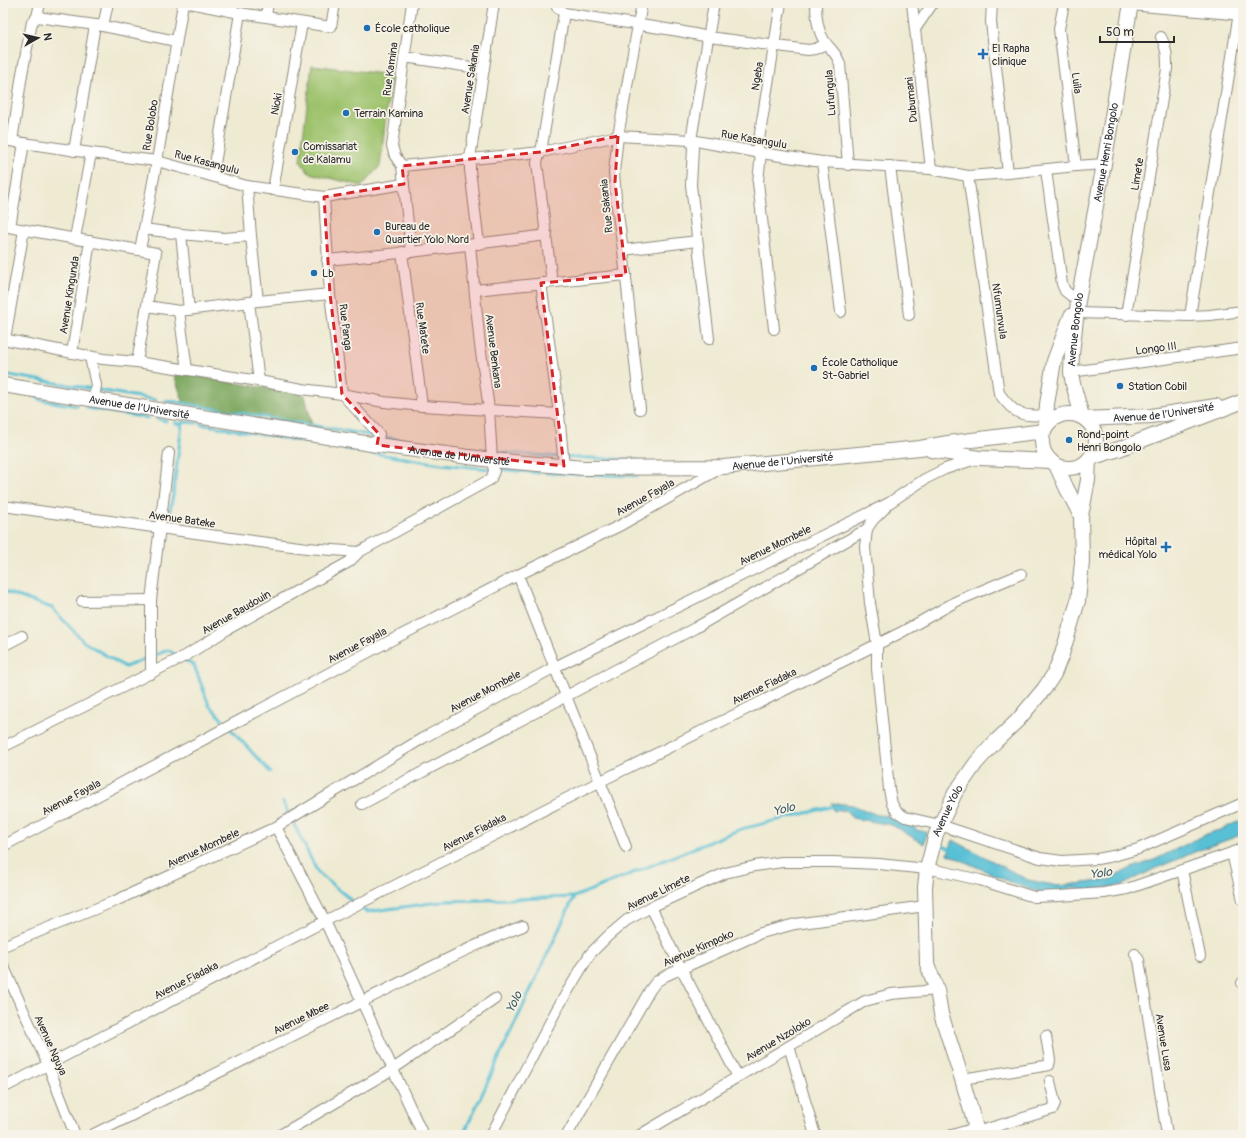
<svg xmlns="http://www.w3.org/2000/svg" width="1246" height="1138" viewBox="0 0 1246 1138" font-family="Pangolin,sans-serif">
<rect width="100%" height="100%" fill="#f7f3e8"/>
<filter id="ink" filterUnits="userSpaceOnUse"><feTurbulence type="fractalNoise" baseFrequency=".025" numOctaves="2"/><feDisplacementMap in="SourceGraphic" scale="8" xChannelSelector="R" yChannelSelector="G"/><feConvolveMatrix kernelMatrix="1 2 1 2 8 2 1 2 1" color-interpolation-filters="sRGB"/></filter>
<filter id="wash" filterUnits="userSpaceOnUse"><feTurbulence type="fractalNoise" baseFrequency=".012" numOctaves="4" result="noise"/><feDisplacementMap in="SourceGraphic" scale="16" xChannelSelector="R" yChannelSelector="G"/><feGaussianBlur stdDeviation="0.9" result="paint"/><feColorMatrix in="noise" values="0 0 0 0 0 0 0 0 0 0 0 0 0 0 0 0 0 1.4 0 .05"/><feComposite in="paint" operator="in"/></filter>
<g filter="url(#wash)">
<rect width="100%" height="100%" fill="#efead2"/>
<polygon fill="#9dc26c" stroke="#64764c" points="312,65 391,75 380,166 362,186 309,173 300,161"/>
<polygon fill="#7ea860" stroke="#546a46" points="173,372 305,395 312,425 184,404"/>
<g fill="#58c0d5" stroke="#427680">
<polygon points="832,803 853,805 877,815 890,816 912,825 916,830 927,832 924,844 892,825 852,818 846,810 834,811"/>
<polygon points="1243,819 1243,834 1197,851 1154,869 1123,885 1089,890 1072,887 1066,894 1044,894 1012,883 948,854 953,840 1028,880 1058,886 1109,880 1129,869 1154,860 1209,833 1223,829"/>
</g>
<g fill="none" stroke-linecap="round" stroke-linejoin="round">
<g stroke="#58c0d5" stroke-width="3">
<polyline points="3,374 93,389"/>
<polyline points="98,390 156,400"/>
<polyline points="36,396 41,400 77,406"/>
<polyline points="165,401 176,402 375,436"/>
<polyline points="87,408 148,418"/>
<polyline points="157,419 166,421"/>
<polyline points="182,424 183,422 197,423"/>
<polyline points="201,424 324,445"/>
<polyline points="383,437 488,452"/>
<polyline points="341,448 441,464 491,469"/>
<polyline points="496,452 559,457"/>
<polyline points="566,457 638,460"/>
<polyline points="497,469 539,473"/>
<polyline points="546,473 638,476"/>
<polyline points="167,526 173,495 182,424 175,423"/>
<polyline points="161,560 166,532"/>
<polyline points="3,591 52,608 84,642 125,667 168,650 178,656"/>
<polyline points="183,659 194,665 209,705 270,772"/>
<polyline points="283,802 318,873 366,912 447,901 574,897"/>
<polyline points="938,843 952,850"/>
<polyline points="463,1135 574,897 741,829 835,806"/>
</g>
</g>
</g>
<g filter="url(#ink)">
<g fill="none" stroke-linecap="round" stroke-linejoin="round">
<defs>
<g id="street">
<polyline points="190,3 240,13 331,27 335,3"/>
<polyline points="556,3 557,7 564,13 679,31 709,37 808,50 815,49 826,44"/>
<path d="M816 3C816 16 817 32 826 43 832 51 837 54 840 64L848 165"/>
<polyline points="912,3 931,169"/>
<polyline points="992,3 991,22 1008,173"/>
<polyline points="1064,3 1059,29 1076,166"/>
<polyline points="266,16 268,3"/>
<polyline points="37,17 103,26 176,41"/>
<polyline points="103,26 108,3"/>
<polyline points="915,29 933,3"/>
<polyline points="404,57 484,69"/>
<polyline points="3,140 91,153 157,161 247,186 324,197 404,184"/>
<polyline points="12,141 22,74 32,22 37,17 40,3"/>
<polyline points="74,151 95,25"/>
<polyline points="757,152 781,3"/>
<polyline points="761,153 758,182 774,329"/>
<polyline points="822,162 841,312"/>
<polyline points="402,166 541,152 618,136 691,140 761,153 822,162 931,169 968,176 1008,173 1076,166 1104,164"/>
<polyline points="890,166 909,315"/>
<polyline points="1046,170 1062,284 1065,291 1078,301"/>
<polyline points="213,176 240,13"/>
<path d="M968 176 999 393C1014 414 1021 417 1046 415"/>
<polyline points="247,186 251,236 258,301"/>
<polyline points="273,190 302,23"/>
<polyline points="324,197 330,294 342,394 379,434 377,445"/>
<polyline points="3,226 156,253 137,362"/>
<polyline points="10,227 24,143"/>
<polyline points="144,229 181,234 224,238 251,236"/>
<polyline points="181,234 189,310"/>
<polyline points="75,238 91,153"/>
<polyline points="479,244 470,170 470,158 494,3"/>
<polyline points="140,250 157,161 183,3"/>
<polyline points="623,250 697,241"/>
<polyline points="402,252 422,406"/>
<polyline points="411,252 402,166 395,156 392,146 412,3"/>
<polyline points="327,260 411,252 547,235"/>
<polyline points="552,282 537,163 538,158 541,152 564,13"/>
<polyline points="475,290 626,275"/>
<polyline points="249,302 259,381"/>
<polyline points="147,306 179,311 258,301 330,294"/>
<polyline points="179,311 187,370"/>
<polyline points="1077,313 1190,316 1210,315 1243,311"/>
<path d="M1126 315 1167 69C1167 57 1167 48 1161 37"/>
<polyline points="1190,316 1239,13"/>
<polyline points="3,339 103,359 137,362 259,381 302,389 342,394 384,402 422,406 559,414 541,283"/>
<polyline points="5,339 24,230"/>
<polyline points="709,339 691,185 693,148 691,140 714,3"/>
<polyline points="72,353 90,241"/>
<polyline points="90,357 96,385 94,400"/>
<polyline points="1071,372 1243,348"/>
<polyline points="640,409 623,250 616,199 614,172 618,136 642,3"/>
<polyline points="559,414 564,466"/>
<polyline points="3,506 260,542 307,548 359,552"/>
<polyline points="885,508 873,520 867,529 865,547 870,603 877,644 877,669 889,789 892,804 897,812 905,817 940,825 1040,858 1062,861 1097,859 1113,856 1138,849 1243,803"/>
<polyline points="518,575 626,847"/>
<polyline points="82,601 151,600"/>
<polyline points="3,646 22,636"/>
<polyline points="151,674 151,600 169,453"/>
<polyline points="3,747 187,655 228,629 349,562 359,552 491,479 494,471 492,460 489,409 480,345 470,245"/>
<polyline points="362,804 695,628 867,529"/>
<polyline points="276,827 325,921 423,1135"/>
<polyline points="3,846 380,646 518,575 621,525 721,468"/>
<polyline points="1232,853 1243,900"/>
<polyline points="1182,870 1200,956"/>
<polyline points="651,907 681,968 738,1077"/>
<polyline points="3,946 115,901 276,827 423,738 555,667 889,503 925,479 945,469 976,459"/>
<polyline points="1135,954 1139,960 1167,1135"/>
<polyline points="3,965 48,1065 75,1135"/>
<polyline points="1242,983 1243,983"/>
<polyline points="789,1046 815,1135"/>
<polyline points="962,1079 1044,1066 1049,1065 1050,1060 1046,1036"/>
<polyline points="3,1088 325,921 601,781 900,633 957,601 1021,574"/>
<polyline points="977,1132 1053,1109 1055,1103 1050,1081"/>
<path d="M92 1135C181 1091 270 1047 359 1003 413 977 466 947 523 926"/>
<polyline points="280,1135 393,1069 495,999"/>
<polyline points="491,1135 557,1009 590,954 608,936 627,920 651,907 725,873 755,866 782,862 833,862 879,864 936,870 980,880 1034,897 1059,896 1104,893 1127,889 1243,849"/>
<polyline points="567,1135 650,990 656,982 665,976 761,933 795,924 925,906"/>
<polyline points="640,1135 865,1001 891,994 937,990"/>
<polyline points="952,1135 976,1128"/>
</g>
<g id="secondary">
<polyline points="1131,3 1243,13"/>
<path id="s1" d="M3 385 377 445 492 460 584 468 723 467 920 448 948 443 1044 431"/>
<circle cx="1069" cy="441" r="27"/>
<path id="s2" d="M1082 416 1073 384 1071 372 1072 354 1078 301 1104 164 1131 3"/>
<path id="s3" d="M1085 419 1151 416 1216 406"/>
<polyline points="1046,426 1047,404 1054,361 1071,316"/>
<polyline points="931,450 979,458 1051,461"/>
<polyline points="1090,458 1119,449 1241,402"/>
<polyline points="1056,465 1067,489 1081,516"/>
<path id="s4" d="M978 1135 962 1079 941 1014 937 990 927 964 925 887 927 869 936 834 955 793 976 763 995 742 1018 720 1044 689 1054 674 1062 654 1078 601 1082 562 1081 516 1088 480 1089 459"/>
</g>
</defs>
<use href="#street" stroke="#8d8a7e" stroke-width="12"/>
<use href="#secondary" stroke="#8d8a7e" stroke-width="16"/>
<use href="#street" stroke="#fff" stroke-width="10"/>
<use href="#secondary" stroke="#fff" stroke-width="14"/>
</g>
</g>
<path fill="#d62828" fill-opacity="0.2" stroke="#d62828" stroke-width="3" stroke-dasharray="8 5" stroke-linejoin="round" d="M618 136 615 182 626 275 541 283 564 466 377 445 379 434 342 394 330 294 324 197 404 184 402 166 541 152Z"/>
<g fill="#1f6fb2" stroke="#f7f3e8" stroke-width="1.5">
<circle cx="367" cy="28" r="4"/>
<path d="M981 48h4v4h4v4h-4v4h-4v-4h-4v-4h4z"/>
<circle cx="346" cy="113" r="4"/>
<circle cx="295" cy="152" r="4"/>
<circle cx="377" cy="232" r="4"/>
<circle cx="314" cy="273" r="4"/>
<circle cx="814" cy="368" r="4"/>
<circle cx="1120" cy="386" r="4"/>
<circle cx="1069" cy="440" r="4"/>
<path d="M1164 541h4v4h4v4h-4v4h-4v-4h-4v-4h4z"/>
</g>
<g text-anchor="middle" stroke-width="3.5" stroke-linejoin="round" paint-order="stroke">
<g font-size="11" fill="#2b2b2b" stroke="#f7f3e8" text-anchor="start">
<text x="375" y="32">École catholique</text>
<text x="992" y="52">El Rapha<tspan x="992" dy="13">clinique</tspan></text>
<text x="354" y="117">Terrain Kamina</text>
<text x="303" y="150">Comissariat<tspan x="303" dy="13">de Kalamu</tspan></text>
<text x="385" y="230">Bureau de<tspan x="385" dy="13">Quartier Yolo Nord</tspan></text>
<text x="322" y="277">Lb</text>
<text x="822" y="366">École Catholique<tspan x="822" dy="13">St-Gabriel</tspan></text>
<text x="1128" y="390">Station Cobil</text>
<text x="1077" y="438">Rond-point<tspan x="1077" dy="13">Henri Bongolo</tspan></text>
<text x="1157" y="545" text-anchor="end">Hôpital<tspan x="1157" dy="13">médical Yolo</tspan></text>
</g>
<g font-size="11" fill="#2b2b2b" stroke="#f7f3e8">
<text transform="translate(390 69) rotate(-82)" y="4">Rue Kamina</text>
<text transform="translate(757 76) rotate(-81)" y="4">Ngeba</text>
<text transform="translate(470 79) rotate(-81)" y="4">Avenue Sakania</text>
<text transform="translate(1077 83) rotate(83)" y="4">Luila</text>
<text transform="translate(830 93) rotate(-94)" y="4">Lufungula</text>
<text transform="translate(911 100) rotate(-96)" y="4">Dubumani</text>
<text transform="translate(276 104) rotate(-80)" y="4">Nioki</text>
<text transform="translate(150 125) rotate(-81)" y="4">Rue Bolobo</text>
<text transform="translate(754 139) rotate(10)" y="4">Rue Kasangulu</text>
<text dy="4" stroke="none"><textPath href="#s2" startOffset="268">Avenue Henri Bongolo</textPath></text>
<text transform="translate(207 162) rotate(15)" y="4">Rue Kasangulu</text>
<text transform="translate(1137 174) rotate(-81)" y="4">Limete</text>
<text transform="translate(606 206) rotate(-96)" y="4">Rue Sakania</text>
<text transform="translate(69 295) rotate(-81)" y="4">Avenue Kingunda</text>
<text transform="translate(1000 311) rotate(82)" y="4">Nfumunvula</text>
<text transform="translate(346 327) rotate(83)" y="4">Rue Panga</text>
<text transform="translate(423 328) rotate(82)" y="4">Rue Matete</text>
<text dy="4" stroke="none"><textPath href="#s2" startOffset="88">Avenue Bongolo</textPath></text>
<text transform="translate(1156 348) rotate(-8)" y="4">Longo III</text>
<text transform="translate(494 351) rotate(83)" y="4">Avenue Benkana</text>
<text dy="4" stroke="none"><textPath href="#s1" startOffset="138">Avenue de l’Université</textPath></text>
<text dy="4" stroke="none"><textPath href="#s3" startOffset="79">Avenue de l’Université</textPath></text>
<text dy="4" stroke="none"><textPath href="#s1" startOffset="462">Avenue de l’Université</textPath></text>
<text dy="4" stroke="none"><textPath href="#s1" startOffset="786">Avenue de l’Université</textPath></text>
<text transform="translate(645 497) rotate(-29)" y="4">Avenue Fayala</text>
<text transform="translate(182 519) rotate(8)" y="4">Avenue Bateke</text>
<text transform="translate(775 545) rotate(-26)" y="4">Avenue Mombele</text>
<text transform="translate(236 612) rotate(-30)" y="4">Avenue Baudouin</text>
<text transform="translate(357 645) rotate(-28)" y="4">Avenue Fayala</text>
<text transform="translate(764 686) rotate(-26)" y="4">Avenue Fiadaka</text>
<text transform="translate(485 691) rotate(-28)" y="4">Avenue Mombele</text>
<text transform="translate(71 797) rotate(-28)" y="4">Avenue Fayala</text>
<text dy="4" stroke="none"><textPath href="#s4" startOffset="336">Avenue Yolo</textPath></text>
<text transform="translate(474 832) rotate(-27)" y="4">Avenue Fiadaka</text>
<text transform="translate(203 848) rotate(-25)" y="4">Avenue Mombele</text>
<text transform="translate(658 892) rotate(-26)" y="4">Avenue Limete</text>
<text transform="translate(698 948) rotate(-24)" y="4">Avenue Kimpoko</text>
<text transform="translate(186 980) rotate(-27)" y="4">Avenue Fiadaka</text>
<text transform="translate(301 1018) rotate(-26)" y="4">Avenue Mbee</text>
<text transform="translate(778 1039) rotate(-31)" y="4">Avenue Nzoloko</text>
<text transform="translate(1164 1042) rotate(81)" y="4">Avenue Lusa</text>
<text transform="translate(51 1045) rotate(66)" y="4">Avenue Nguya</text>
</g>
<g font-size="12" font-style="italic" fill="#38585e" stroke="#f7f3e8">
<text transform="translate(784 809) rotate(-14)" y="4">Yolo</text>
<text transform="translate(1101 873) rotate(-8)" y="4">Yolo</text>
<text transform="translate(514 1002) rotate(-65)" y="4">Yolo</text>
</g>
</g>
<rect width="1246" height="1138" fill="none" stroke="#f7f3e8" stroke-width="16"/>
<g transform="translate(38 38) rotate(82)" stroke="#f7f3e8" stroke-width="3" paint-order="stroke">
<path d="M0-3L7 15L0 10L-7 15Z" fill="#2b2b2b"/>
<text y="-6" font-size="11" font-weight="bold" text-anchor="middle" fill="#2b2b2b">N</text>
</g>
<path d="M1100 36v6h74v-6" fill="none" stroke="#2b2b2b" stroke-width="2"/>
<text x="1106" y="36" font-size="12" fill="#2b2b2b" stroke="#f7f3e8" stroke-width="3" paint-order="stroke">50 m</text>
</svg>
